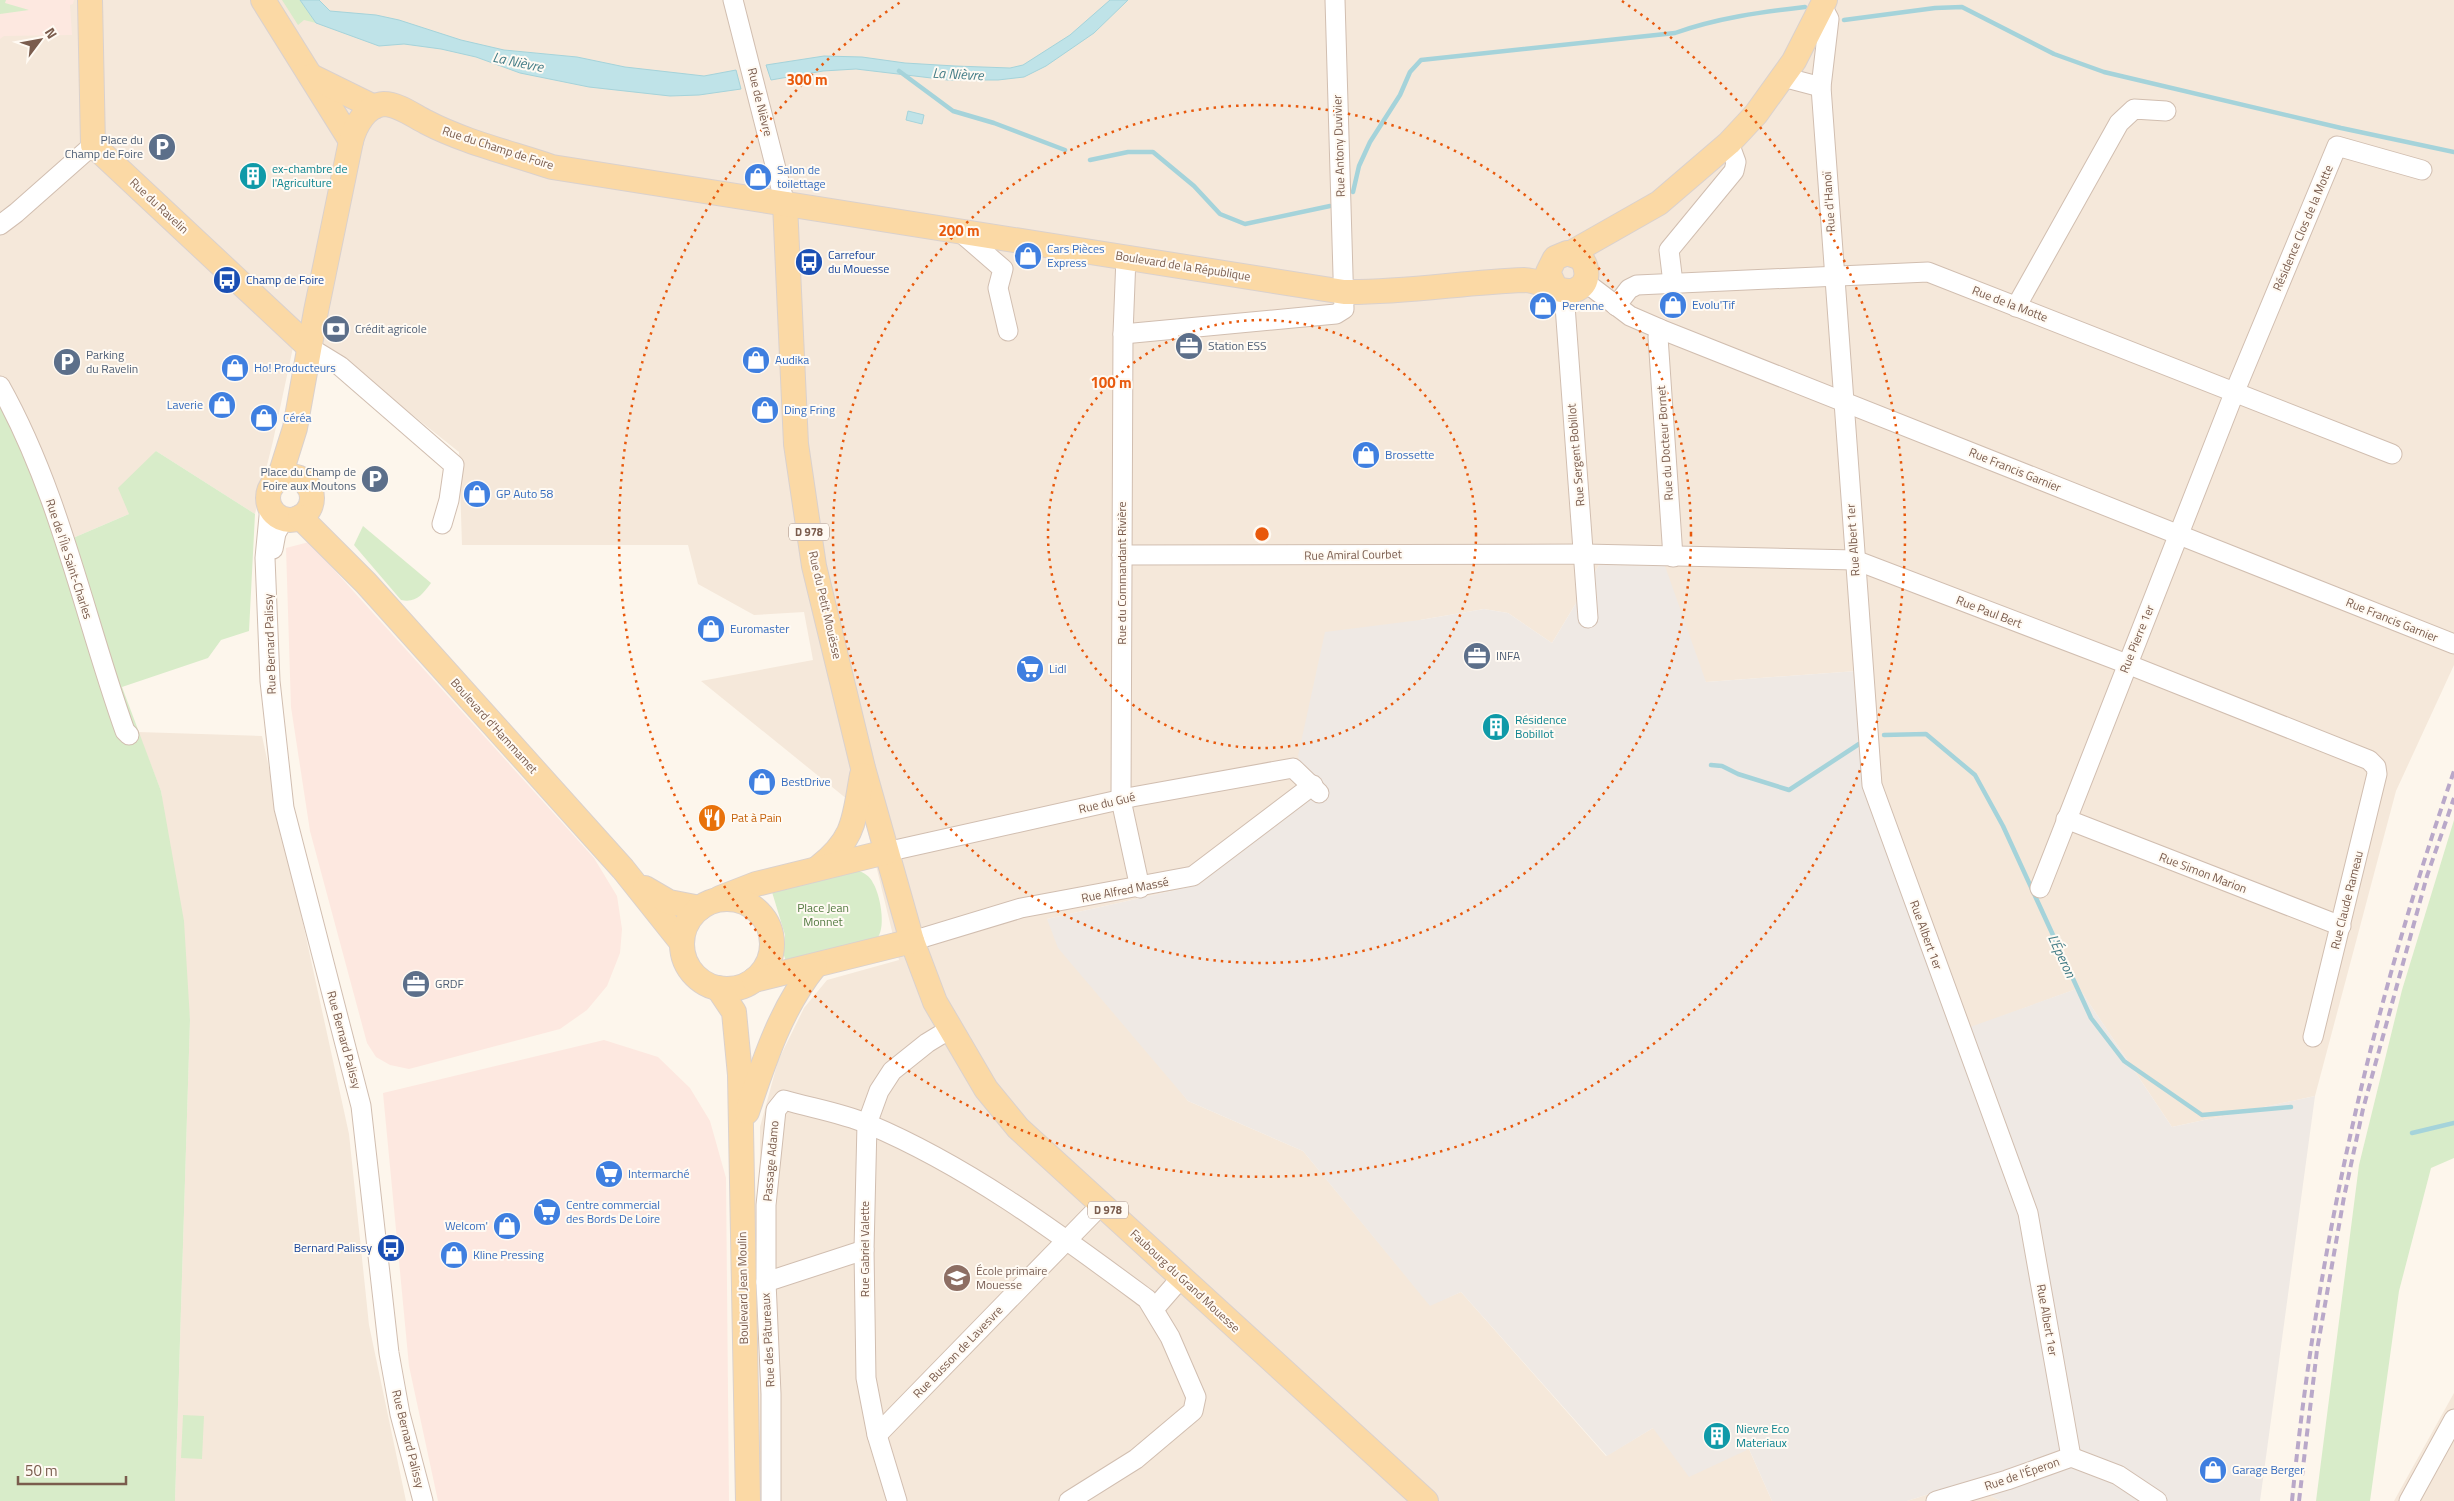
<svg xmlns="http://www.w3.org/2000/svg" width="2454" height="1501" viewBox="0 0 2454 1501" font-family="'Titillium Web',sans-serif">
<rect width="100%" height="100%" fill="#fdf6ec"/>
<g fill="#f5e8da">
<polygon points="0,0 2454,0 2454,665 2396,791 2315,1096 2172,1127 2079,988 1959,1032 1862,766 1857,671 1706,682 1599,565 1552,643 1508,613 1484,609 1420,620 1313,798 1198,885 1047,919 1188,1101 1303,1151 1430,1305 1461,1292 1606,1456 1653,1428 1749,1449 1772,1501 759,1501 760,1127 778,1061 804,1008 827,980 899,960 863,812 701,681 813,660 804,612 754,615 698,584 688,545 462,545 459,452 298,324 273,441 255,514 156,451 129,514 59,544 0,402"/>
<polygon points="138,732 262,736 349,1134 369,1325 406,1501 175,1501 190,1020 161,791"/>
<polygon points="2454,1393 2454,1501 2394,1501"/>
<polygon points="1964,1483 2001,1501 1907,1501"/>
</g>
<g fill="#fde8e0">
<polygon points="0,0 74,0 73,4 70,5 72,35 4,36 0,39"/>
<polygon points="309,542 594,858 617,896 622,929 620,953 607,986 587,1010 560,1029 409,1069 390,1065 376,1057 367,1043 310,831 291,707 286,548"/>
<polygon points="604,1040 658,1057 690,1088 710,1121 726,1178 729,1501 438,1501 409,1366 383,1093"/>
</g>
<polygon fill="#efe9e4" points="1599,565 1665,566 1706,682 1857,671 1862,766 1959,1031 2079,988 2172,1127 2315,1096 2260,1501 2001,1501 1964,1483 1907,1501 1772,1501 1749,1449 1689,1477 1653,1428 1607,1456 1461,1292 1430,1306 1303,1151 1188,1101 1058,948 1047,919 1198,885 1313,798 1298,756 1325,632 1420,620 1484,609 1508,613 1552,643"/>
<g fill="#d8ecc9">
<polygon points="0,0 6,0 5,3 29,10 0,14"/>
<polygon points="282,0 300,0 316,23 304,20 298,25"/>
<polygon points="0,402 17,433 59,544 129,514 118,488 156,451 255,514 249,631 221,640 208,658 122,687 161,791 184,921 190,1020 175,1501 0,1501"/>
<path d="M363 526 431 583C422 595 416 603 401 600L354 545Z"/>
<polygon points="2454,820 2454,1158 2431,1168 2399,1291 2370,1501 2316,1501 2359,1165 2402,990"/>
<path d="M857 870C864 873 870 876 873 883 880 894 886 926 878 937L786 961 783 953 785 935 772 892Z"/>
<polygon points="183,1415 204,1416 202,1459 181,1458"/>
</g>
<g fill="#bfe3e8" stroke="#a5d3da">
<polygon points="300,0 319,0 330,11 376,15 399,20 461,40 504,50 577,57 625,67 704,76 736,70 741,89 699,95 670,96 589,87 520,73 476,57 441,49 404,44 379,46 316,23"/>
<polygon points="1110,0 1128,0 1094,33 1046,66 1024,77 998,80 948,80 856,69 823,71 771,80 766,65 824,56 862,57 905,63 955,66 1010,68 1023,65 1070,35"/>
<polygon points="908,111 924,115 922,124 906,120"/>
</g>
<g fill="none" stroke-linecap="round" stroke-linejoin="round">
<g stroke="#a5d3da" stroke-width="4.5">
<polyline points="1844,20 1935,8 1962,7 2054,54 2104,72 2341,128 2454,152"/>
<polyline points="899,71 953,111 994,123 1065,150"/>
<polyline points="1090,160 1128,152 1153,152 1194,186 1220,214 1245,224 1330,206"/>
<path d="M1353 192 1359 166 1370 142 1400 95 1410 72 1421 60 1675 33C1717 18 1761 12 1805 7"/>
<polyline points="1884,735 1926,734 1975,775 2003,826 2091,1018 2124,1061 2202,1115 2291,1107"/>
<polyline points="1711,765 1722,766 1738,774 1789,790 1859,744"/>
<polyline points="2412,1133 2454,1123"/>
</g>
<defs>
<g id="minor">
<polyline points="733,0 785,204"/>
<polyline points="1822,6 1829,19 1821,87 1872,785 2028,1213 2071,1457"/>
<polyline points="1783,77 1821,87"/>
<polyline points="0,225 16,213 93,145"/>
<polyline points="958,230 1003,269 998,288 1008,331"/>
<polyline points="1126,257 1123,334 1121,800 1140,888"/>
<polyline points="1585,282 1630,316 1660,329 2454,644"/>
<polyline points="1673,283 1669,250 1734,171 1736,162 1729,143"/>
<polyline points="1564,292 1588,618"/>
<polyline points="1616,306 1629,289 1637,285 1928,272 2392,454"/>
<polyline points="2016,307 2119,123 2134,109 2166,111"/>
<polyline points="1660,329 1658,337 1673,557"/>
<polyline points="1123,334 1325,315 1336,314 1344,309 1335,0"/>
<polyline points="309,347 340,366 454,465 449,500 442,524"/>
<path d="M0 386C60 493 84 616 125 731L129 735"/>
<polyline points="270,506 265,558 270,681 284,808 361,1106 389,1353 400,1414 423,1501"/>
<polyline points="273,549 276,533 284,519"/>
<polyline points="1122,555 1584,554 1855,560 2127,664 2369,760 2376,767 2377,774 2313,1037"/>
<polyline points="2066,819 2341,926"/>
<polyline points="886,852 1132,797 1293,768 1319,793"/>
<polyline points="2040,888 2235,391 2337,146 2422,170"/>
<polyline points="912,941 1021,908 1193,876 1313,785"/>
<polyline points="766,1282 864,1250"/>
<polyline points="1154,1309 1181,1278"/>
<polyline points="877,1435 1102,1204"/>
<path d="M771 1501V1394L766 1282V1205L776 1110 784 1100C811 1108 842 1113 868 1124 970 1167 1059 1234 1147 1299L1170 1337 1196 1397 1193 1411 1136 1459 1069 1501"/>
<polyline points="897,1501 877,1435 866,1378 864,1250 867,1124 879,1091 892,1071 927,1043 950,1029"/>
<polyline points="1936,1501 2007,1480 2071,1457 2118,1475 2157,1501"/>
<polyline points="2409,1501 2454,1419"/>
</g>
<g id="major">
<polyline points="90,0 93,145 309,347"/>
<polyline points="263,0 351,141"/>
<polyline points="311,76 374,107"/>
<polyline points="785,204 796,444 814,566 863,768 912,941 935,1002 986,1089 1018,1128 1426,1501"/>
<polyline points="1571,253 1659,203 1729,143 1756,114 1794,61 1825,0"/>
<circle cx="290" cy="498" r="22"/>
<path d="M279 479 295 428 316 311 351 141C355 126 366 105 384 104 398 104 414 116 426 122 464 142 511 153 552 167L1344 292C1404 293 1464 282 1524 280 1541 280 1563 295 1575 290 1589 285 1589 269 1581 258L1567 253 1555 258 1548 272 1555 287"/>
<polyline points="300,517 366,583 623,869 682,943"/>
<path d="M819 867C856 838 854 818 862 775"/>
<polyline points="645,888 669,902 700,908"/>
<polyline points="720,898 756,884 886,852"/>
<circle cx="727" cy="944" r="45"/>
<polyline points="754,980 912,941"/>
<polyline points="718,988 734,1012 740,1075 748,1501"/>
<path d="M747 1112C764 1061 781 1008 815 966"/>
</g>
</defs>
<use href="#minor" stroke="#d1beb0" stroke-width="21"/>
<use href="#major" stroke="#dad1cd" stroke-width="26"/>
<use href="#minor" stroke="#fff" stroke-width="19"/>
<use href="#major" stroke="#fbd9a5" stroke-width="24"/>
<g stroke="#b9a8c9" stroke-width="4" stroke-dasharray="8 5" stroke-linecap="butt">
<path d="M2292 1501C2317 1248 2371 1011 2454 771"/>
<polyline points="2299,1501 2317,1350 2344,1197 2363,1109 2427,876 2454,798"/>
</g>
</g>
<g fill="none" stroke="#e8590c" stroke-width="2.5" stroke-dasharray="2.5 5">
<circle cx="1262" cy="534" r="214"/>
<circle cx="1262" cy="534" r="429"/>
<path d="M1622 1A643 643 0 1 1 902 1"/>
</g>
<defs>
<symbol id="parking-disc" viewBox="-11 -11 22 22"><circle r="9.5" fill="#5c6f8a" stroke="#fffaf3"/><path d="M-3.5-5.5H1a3.5 3.5 0 0 1 0 7H-1V5.5H-3.5ZM-1-3.4V-.6H.8a1.4 1.4 0 0 0 0-2.8Z" fill="#fff"/></symbol>
<symbol id="building-disc" viewBox="-11 -11 22 22"><circle r="9.5" fill="#0f9aa8" stroke="#fffaf3"/><path d="M-4-6H4V6H1V3H-1V6H-4ZM-2.5-4.3h1.7v1.8h-1.7ZM.8-4.3h1.7v1.8H.8ZM-2.5-1h1.7V.8h-1.7ZM.8-1h1.7V.8H.8Z" fill="#fff"/></symbol>
<symbol id="shop-disc" viewBox="-11 -11 22 22"><circle r="9.5" fill="#3f7fe0" stroke="#fffaf3"/><path d="M-5-2.5h2.3a2.7 3.5 0 0 1 5.4 0H5L5.5 6h-11ZM-1.5-2.5h3a1.5 2.3 0 0 0-3 0Z" fill="#fff"/></symbol>
<symbol id="bus-disc" viewBox="-11 -11 22 22"><circle r="9.5" fill="#1a4fb4" stroke="#fffaf3"/><path d="M-5-6H5V4H4V6H2V4H-2V6H-4V4H-5ZM-3.5-4V0h7V-4ZM-3.5 1.2v1.5H-2V1.2ZM2 1.2v1.5H3.5V1.2Z" fill="#fff"/></symbol>
<symbol id="bank-disc" viewBox="-11 -11 22 22"><circle r="9.5" fill="#5c6f8a" stroke="#fffaf3"/><path d="M-6-4H6V4H-6ZM0-2.3a2.3 2.3 0 1 0 0 4.6a2.3 2.3 0 1 0 0-4.6Z" fill="#fff"/></symbol>
<symbol id="office-disc" viewBox="-11 -11 22 22"><circle r="9.5" fill="#5c6f8a" stroke="#fffaf3"/><path d="M-6-3h4V-5.5h4V-3h4V5H-6ZM-1-4.5V-3h2v-1.5ZM-6 0V1H6V0Z" fill="#fff"/></symbol>
<symbol id="supermarket-disc" viewBox="-11 -11 22 22"><circle r="9.5" fill="#3f7fe0" stroke="#fffaf3"/><path d="M-6-5.5h2.5l.6 2H6L4.5 2H-2.5L-4.4-4H-6ZM-1.5 3.2a1.3 1.3 0 1 0 .1 0ZM3 3.2a1.3 1.3 0 1 0 .1 0Z" fill="#fff"/></symbol>
<symbol id="restaurant-disc" viewBox="-11 -11 22 22"><circle r="9.5" fill="#e8710a" stroke="#fffaf3"/><path d="M-5-6h1v4h1v-4h1v4h1v-4h1v5L-1.5 .5V6h-2V.5L-5-1ZM5-6V6H3V1.5H1.5Q1.5-4 5-6Z" fill="#fff"/></symbol>
<symbol id="school-disc" viewBox="-11 -11 22 22"><circle r="9.5" fill="#8d6e63" stroke="#fffaf3"/><path d="M0-5L7-2L0 1L-7-2ZM-4 1L0 2.5L4 1V4Q0 6-4 4Z" fill="#fff"/></symbol>
</defs>
<g fill-rule="evenodd">
<use href="#parking-disc" x="146" y="131" width="32" height="32"/>
<use href="#building-disc" x="237" y="160" width="32" height="32"/>
<use href="#shop-disc" x="742" y="161" width="32" height="32"/>
<use href="#shop-disc" x="1012" y="240" width="32" height="32"/>
<use href="#bus-disc" x="793" y="246" width="32" height="32"/>
<use href="#bus-disc" x="211" y="264" width="32" height="32"/>
<use href="#shop-disc" x="1657" y="289" width="32" height="32"/>
<use href="#shop-disc" x="1527" y="290" width="32" height="32"/>
<use href="#bank-disc" x="320" y="313" width="32" height="32"/>
<use href="#office-disc" x="1173" y="330" width="32" height="32"/>
<use href="#shop-disc" x="740" y="344" width="32" height="32"/>
<use href="#parking-disc" x="51" y="346" width="32" height="32"/>
<use href="#shop-disc" x="219" y="352" width="32" height="32"/>
<use href="#shop-disc" x="206" y="389" width="32" height="32"/>
<use href="#shop-disc" x="749" y="394" width="32" height="32"/>
<use href="#shop-disc" x="248" y="402" width="32" height="32"/>
<use href="#shop-disc" x="1350" y="439" width="32" height="32"/>
<use href="#parking-disc" x="359" y="463" width="32" height="32"/>
<use href="#shop-disc" x="461" y="478" width="32" height="32"/>
<use href="#shop-disc" x="695" y="613" width="32" height="32"/>
<use href="#office-disc" x="1461" y="640" width="32" height="32"/>
<use href="#supermarket-disc" x="1014" y="653" width="32" height="32"/>
<use href="#building-disc" x="1480" y="711" width="32" height="32"/>
<use href="#shop-disc" x="746" y="766" width="32" height="32"/>
<use href="#restaurant-disc" x="696" y="802" width="32" height="32"/>
<use href="#office-disc" x="400" y="968" width="32" height="32"/>
<use href="#supermarket-disc" x="593" y="1158" width="32" height="32"/>
<use href="#supermarket-disc" x="531" y="1196" width="32" height="32"/>
<use href="#shop-disc" x="491" y="1210" width="32" height="32"/>
<use href="#bus-disc" x="375" y="1232" width="32" height="32"/>
<use href="#shop-disc" x="438" y="1239" width="32" height="32"/>
<use href="#school-disc" x="941" y="1262" width="32" height="32"/>
<use href="#building-disc" x="1701" y="1420" width="32" height="32"/>
<use href="#shop-disc" x="2197" y="1454" width="32" height="32"/>
</g>
<g text-anchor="middle" stroke-width="4" stroke-linejoin="round" paint-order="stroke">
<g fill="#fffaf3" stroke="#a28b7f" stroke-width="1">
<rect x="789" y="523.5" width="40" height="17" rx="4"/>
<rect x="1088" y="1201.5" width="40" height="17" rx="4"/>
</g>
<g font-size="11" font-weight="bold" fill="#7a5c4d">
<text x="809" y="536">D 978</text>
<text x="1108" y="1214">D 978</text>
</g>
<g font-size="12" fill="#7a5c4d" stroke="#fffaf3">
<text transform="translate(760 102) rotate(76)" y="4">Rue de Nièvre</text>
<text transform="translate(1339 146) rotate(-92)" y="4">Rue Antony Duvivier</text>
<text transform="translate(498 148) rotate(18)" y="4">Rue du Champ de Foire</text>
<text transform="translate(1829 202) rotate(-94)" y="4">Rue d'Hanoï</text>
<text transform="translate(159 206) rotate(43)" y="4">Rue du Ravelin</text>
<text transform="translate(2303 228) rotate(-67)" y="4">Résidence Clos de la Motte</text>
<text transform="translate(1183 266) rotate(9)" y="4">Boulevard de la République</text>
<text transform="translate(2010 304) rotate(21)" y="4">Rue de la Motte</text>
<text transform="translate(1665 443) rotate(-94)" y="4">Rue du Docteur Bornet</text>
<text transform="translate(1576 455) rotate(-95)" y="4">Rue Sergent Bobillot</text>
<text transform="translate(2015 470) rotate(22)" y="4">Rue Francis Garnier</text>
<text transform="translate(1853 540) rotate(-94)" y="4">Rue Albert 1er</text>
<text transform="translate(1353 555) rotate(-1)" y="4">Rue Amiral Courbet</text>
<text transform="translate(69 559) rotate(72)" y="4">Rue de l'Île Saint-Charles</text>
<text transform="translate(1122 573) rotate(-90)" y="4">Rue du Commandant Rivière</text>
<text transform="translate(825 605) rotate(77)" y="4">Rue du Petit Mouësse</text>
<text transform="translate(1989 612) rotate(21)" y="4">Rue Paul Bert</text>
<text transform="translate(2392 620) rotate(22)" y="4">Rue Francis Garnier</text>
<text transform="translate(2137 639) rotate(-68)" y="4">Rue Pierre 1er</text>
<text transform="translate(270 644) rotate(-92)" y="4">Rue Bernard Palissy</text>
<text transform="translate(494 726) rotate(48)" y="4">Boulevard d'Hammamet</text>
<text transform="translate(1107 803) rotate(-13)" y="4">Rue du Gué</text>
<text transform="translate(2203 873) rotate(21)" y="4">Rue Simon Marion</text>
<text transform="translate(1125 890) rotate(-11)" y="4">Rue Alfred Massé</text>
<text transform="translate(2347 900) rotate(-76)" y="4">Rue Claude Rameau</text>
<text transform="translate(1926 935) rotate(70)" y="4">Rue Albert 1er</text>
<text transform="translate(344 1040) rotate(75)" y="4">Rue Bernard Palissy</text>
<text transform="translate(771 1161) rotate(-85)" y="4">Passage Adamo</text>
<text transform="translate(865 1249) rotate(-90)" y="4">Rue Gabriel Valette</text>
<text transform="translate(1185 1281) rotate(43)" y="4">Faubourg du Grand Mouesse</text>
<text transform="translate(743 1288) rotate(-91)" y="4">Boulevard Jean Moulin</text>
<text transform="translate(2047 1320) rotate(80)" y="4">Rue Albert 1er</text>
<text transform="translate(768 1340) rotate(-93)" y="4">Rue des Pâtureaux</text>
<text transform="translate(958 1352) rotate(-46)" y="4">Rue Busson de Lavesvre</text>
<text transform="translate(408 1439) rotate(76)" y="4">Rue Bernard Palissy</text>
<text transform="translate(2022 1474) rotate(-19)" y="4">Rue de l'Éperon</text>
</g>
<g font-size="12" fill="#4e5e75" stroke="#fffaf3" text-anchor="start">
<text x="143" y="144" text-anchor="end">Place du<tspan x="143" dy="14">Champ de Foire</tspan></text>
<text x="355" y="333">Crédit agricole</text>
<text x="1208" y="350">Station ESS</text>
<text x="86" y="359">Parking<tspan x="86" dy="14">du Ravelin</tspan></text>
<text x="356" y="476" text-anchor="end">Place du Champ de<tspan x="356" dy="14">Foire aux Moutons</tspan></text>
<text x="1496" y="660">INFA</text>
<text x="435" y="988">GRDF</text>
</g>
<g font-size="12" fill="#0d838f" stroke="#fffaf3" text-anchor="start">
<text x="272" y="173">ex-chambre de<tspan x="272" dy="14">l'Agriculture</tspan></text>
<text x="1515" y="724">Résidence<tspan x="1515" dy="14">Bobillot</tspan></text>
<text x="1736" y="1433">Nievre Eco<tspan x="1736" dy="14">Materiaux</tspan></text>
</g>
<g font-size="12" fill="#366cbe" stroke="#fffaf3" text-anchor="start">
<text x="777" y="174">Salon de<tspan x="777" dy="14">toilettage</tspan></text>
<text x="1047" y="253">Cars Pièces<tspan x="1047" dy="14">Express</tspan></text>
<text x="1692" y="309">Evolu'Tif</text>
<text x="1562" y="310">Perenne</text>
<text x="775" y="364">Audika</text>
<text x="254" y="372">Ho! Producteurs</text>
<text x="203" y="409" text-anchor="end">Laverie</text>
<text x="784" y="414">Ding Fring</text>
<text x="283" y="422">Céréa</text>
<text x="1385" y="459">Brossette</text>
<text x="496" y="498">GP Auto 58</text>
<text x="730" y="633">Euromaster</text>
<text x="1049" y="673">Lidl</text>
<text x="781" y="786">BestDrive</text>
<text x="628" y="1178">Intermarché</text>
<text x="566" y="1209">Centre commercial<tspan x="566" dy="14">des Bords De Loire</tspan></text>
<text x="488" y="1230" text-anchor="end">Welcom'</text>
<text x="473" y="1259">Kline Pressing</text>
<text x="2232" y="1474">Garage Berger</text>
</g>
<g font-size="12" fill="#164399" stroke="#fffaf3" text-anchor="start">
<text x="828" y="259">Carrefour<tspan x="828" dy="14">du Mouesse</tspan></text>
<text x="246" y="284">Champ de Foire</text>
<text x="372" y="1252" text-anchor="end">Bernard Palissy</text>
</g>
<g font-size="12" fill="#c56008" stroke="#fffaf3" text-anchor="start">
<text x="731" y="822">Pat à Pain</text>
</g>
<g font-size="12" fill="#537a41" stroke="#fffaf3">
<text x="823" y="912">Place Jean<tspan x="823" dy="14">Monnet</tspan></text>
</g>
<g font-size="12" fill="#785e54" stroke="#fffaf3" text-anchor="start">
<text x="976" y="1275">École primaire<tspan x="976" dy="14">Mouesse</tspan></text>
</g>
<g font-size="14" font-style="italic" fill="#437c86" stroke="#fffaf3">
<text transform="translate(518 62) rotate(12)" y="5">La Nièvre</text>
<text transform="translate(958 74) rotate(3)" y="5">La Nièvre</text>
<text transform="translate(2062 956) rotate(65)" y="5">L'Éperon</text>
</g>
</g>
<circle cx="1262" cy="534" r="8" fill="#e8590c" stroke="#fffaf3" stroke-width="2.5"/>
<g font-size="15" text-anchor="middle" font-weight="bold" fill="#e8590c" stroke="#fffaf3" stroke-width="4" stroke-linejoin="round" paint-order="stroke">
<text x="807" y="85">300 m</text>
<text x="959" y="236">200 m</text>
<text x="1111" y="388">100 m</text>
</g>
<g transform="translate(40 40) rotate(58)" stroke="#fffaf3" stroke-width="4" paint-order="stroke">
<path d="M0-4L9 19L0 12L-9 19Z" fill="#7a5c4d"/>
<text y="-8" font-size="14" font-weight="bold" text-anchor="middle" fill="#7a5c4d">N</text>
</g>
<path d="M18 1476v8h108v-8" fill="none" stroke="#7a5c4d" stroke-width="2.5"/>
<text x="25" y="1476" font-size="15" fill="#7a5c4d" stroke="#fffaf3" stroke-width="4" paint-order="stroke">50 m</text>
</svg>
